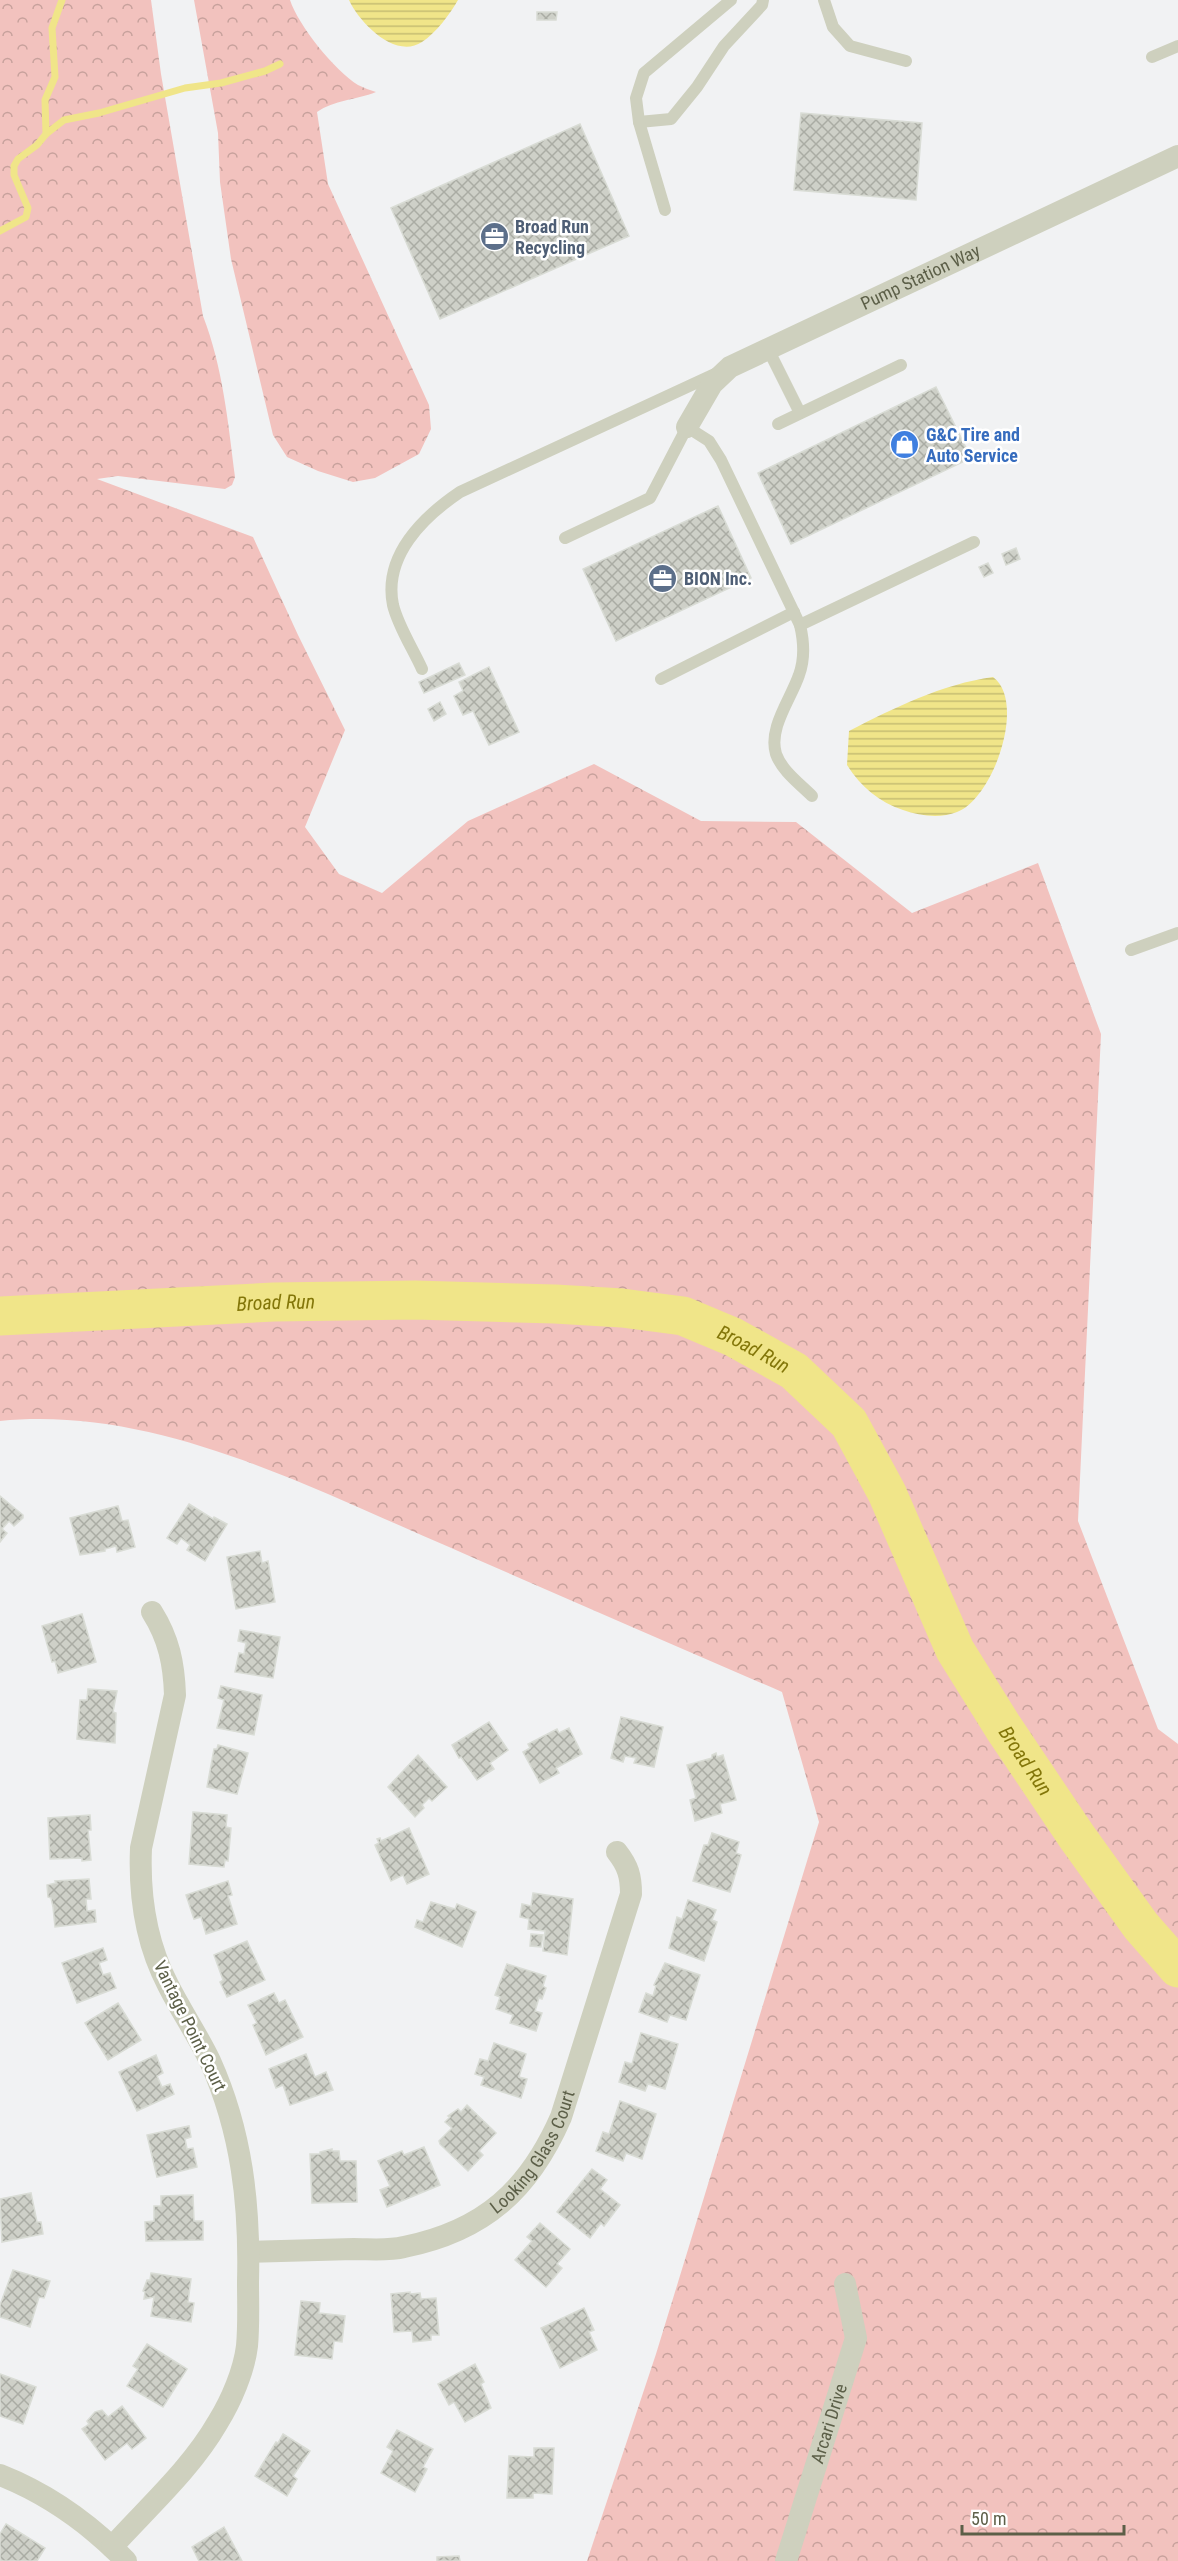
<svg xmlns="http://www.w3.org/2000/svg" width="1178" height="2561" viewBox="0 0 1178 2561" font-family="'Roboto Condensed',sans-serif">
<defs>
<pattern id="forest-crowns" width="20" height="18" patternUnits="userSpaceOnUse" patternTransform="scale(1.5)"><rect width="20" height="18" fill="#f2c2be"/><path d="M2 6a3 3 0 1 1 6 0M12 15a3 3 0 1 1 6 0" fill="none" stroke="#c7a19c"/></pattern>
<pattern id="water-rules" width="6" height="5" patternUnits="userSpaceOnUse" patternTransform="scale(1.5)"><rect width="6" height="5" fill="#f0e589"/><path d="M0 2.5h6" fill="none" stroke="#c6bd72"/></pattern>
<pattern id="building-cross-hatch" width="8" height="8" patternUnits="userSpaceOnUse" patternTransform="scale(1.5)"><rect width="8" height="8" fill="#ced0c8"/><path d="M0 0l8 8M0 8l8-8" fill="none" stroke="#aaaca4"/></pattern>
</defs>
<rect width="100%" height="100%" fill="#f1f2f3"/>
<g fill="url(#forest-crowns)">
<path d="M0 0H151L161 74 203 316C223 368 228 422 235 477L232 485 225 489 118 476 97 479 253 537 298 635 345 730 305 827 339 874 382 893 468 821 594 764 701 821 796 822 912 913 1038 863 1101 1034 1078 1521 1158 1729 1178 1744V2561H587L656 2354 819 1822 782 1692C671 1644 560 1596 449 1547 311 1488 155 1405 0 1421Z"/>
<path d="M194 0H290C298 25 335 71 358 85 364 88 370 90 376 92 356 100 334 100 317 112L328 184 429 405 431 429 419 454 375 478 353 482 318 471 287 457 273 435 231 259 220 182 218 133Z"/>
</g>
<g fill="url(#water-rules)">
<path d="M349 0H458C450 14 436 33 422 42 395 60 359 22 349 0Z"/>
<path d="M993 677C1027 702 993 799 957 812 940 819 920 816 903 810 879 802 861 787 847 765L849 731C894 708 942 684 993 677Z"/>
</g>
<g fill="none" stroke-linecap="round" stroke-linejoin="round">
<g stroke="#f0e589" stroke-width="7">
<polyline points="46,134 64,120 99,113 185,88 221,83 265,71 280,64"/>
<polyline points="0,231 26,217 28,208 14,175 14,166 18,159 37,145 46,134 45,100 55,77 52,28 62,0"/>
</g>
<path stroke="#f0e589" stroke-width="39" id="s1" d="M0 1316 274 1302 415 1300 555 1304 622 1308 683 1316 733 1337 794 1371 849 1423 887 1493 955 1650 1003 1727 1077 1837 1141 1926 1178 1968"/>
</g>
<g fill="url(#building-cross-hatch)" stroke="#d9dcd5" stroke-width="1.5">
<polygon points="537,12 557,12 556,20 537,20"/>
<polygon points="801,113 922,123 916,200 794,190"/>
<polygon points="580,124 629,236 440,319 391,208"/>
<polygon points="936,387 971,458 791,544 758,473"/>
<polygon points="718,506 751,578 616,641 583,569"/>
<polygon points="1016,548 1020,559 1006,565 1002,554"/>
<polygon points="988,563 993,573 984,577 979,567"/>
<polygon points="459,663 465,675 424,693 419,682"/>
<polygon points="489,667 519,732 489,745 473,711 463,715 454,696 463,691 459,682"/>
<polygon points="440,702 446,714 434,721 428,709"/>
<polygon points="0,1496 23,1515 23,1518 14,1526 9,1521 2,1529 7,1533 0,1542"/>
<polygon points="189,1504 213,1519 214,1517 227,1524 205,1561 187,1550 190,1545 181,1538 177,1544 167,1538"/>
<polygon points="118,1506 122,1521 128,1520 135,1547 117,1552 116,1546 105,1549 105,1551 80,1555 70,1518"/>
<polygon points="260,1551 262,1563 268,1561 275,1602 236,1609 227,1557"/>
<polygon points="82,1614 96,1662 58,1673 55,1661 52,1662 42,1626"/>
<polygon points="240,1630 280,1637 273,1678 235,1672 239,1653 244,1654 246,1643 238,1641"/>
<polygon points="221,1686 262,1695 254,1735 217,1728 224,1700 218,1698"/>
<polygon points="88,1689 117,1691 113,1712 116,1713 115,1743 77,1739 80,1700 87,1700"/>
<polygon points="621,1717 663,1727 654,1767 634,1763 636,1758 625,1756 623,1762 611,1758"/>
<polygon points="489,1722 508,1750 490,1763 494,1769 477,1780 461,1757 459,1758 452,1745"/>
<polygon points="569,1728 582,1754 556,1768 559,1773 540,1783 523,1752 530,1748 528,1744 557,1729 559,1733"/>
<polygon points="218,1745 248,1753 237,1794 207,1787 214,1749 217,1749"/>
<polygon points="716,1753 717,1757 723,1755 736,1800 720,1804 722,1813 695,1821 690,1800 696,1798 687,1765 712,1758 712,1755"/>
<polygon points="418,1755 447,1787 432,1801 429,1798 422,1805 424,1808 415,1817 388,1787"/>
<polygon points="193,1812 227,1815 226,1827 231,1828 228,1861 225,1860 224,1867 189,1864"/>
<polygon points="90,1815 91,1830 88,1830 91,1860 82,1861 82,1858 50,1859 48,1818"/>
<polygon points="409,1828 429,1874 407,1884 403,1875 391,1881 375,1845 379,1843 377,1839 380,1838 381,1841"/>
<polygon points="712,1833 739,1842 736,1853 741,1855 730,1892 693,1881 704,1845 708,1845"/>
<polygon points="89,1879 91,1899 86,1899 87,1911 95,1910 96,1922 55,1927 53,1907 51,1898 48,1897 47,1885 56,1883 55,1881"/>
<polygon points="228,1881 232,1895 228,1896 237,1924 206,1934 201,1917 194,1919 186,1895"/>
<polygon points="533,1893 573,1899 567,1955 543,1951 545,1931 528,1929 529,1919 520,1917 522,1904 531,1906"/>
<polygon points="688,1900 716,1910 712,1920 717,1922 704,1961 669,1948 677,1917 682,1919"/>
<polygon points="431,1902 455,1909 457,1904 476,1912 462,1947 415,1927 417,1920 423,1922"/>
<polygon points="531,1934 543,1935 541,1947 530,1946"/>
<polygon points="247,1941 265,1980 227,1997 220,1982 223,1980 214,1955"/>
<polygon points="103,1948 107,1960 99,1963 103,1975 110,1973 116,1988 77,2003 62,1963"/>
<polygon points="665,1963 700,1975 686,2020 670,2015 667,2022 639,2012 646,1993 653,1996 656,1986 654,1985"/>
<polygon points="507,1964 546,1976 543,1986 546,1988 542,1999 539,1998 535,2011 542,2013 536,2031 510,2023 513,2015 496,2009 500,1997 495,1995"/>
<polygon points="274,1993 279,2003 285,2000 303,2037 266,2055 253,2025 257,2023 248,2005"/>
<polygon points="118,2003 141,2040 108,2060 85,2023"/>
<polygon points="641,2033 678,2044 665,2089 648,2084 645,2091 619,2082 625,2062 632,2064"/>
<polygon points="494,2043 526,2054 519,2077 527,2079 521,2098 481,2085 484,2077 475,2074 480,2059 488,2061"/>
<polygon points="306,2054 315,2077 326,2072 333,2090 290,2105 283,2085 276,2088 269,2069"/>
<polygon points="156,2055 163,2073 157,2076 162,2087 170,2084 174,2094 137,2111 119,2072"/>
<polygon points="620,2101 656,2114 642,2159 626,2153 623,2161 596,2151 603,2132 609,2134"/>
<polygon points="467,2105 496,2133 479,2151 483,2155 468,2171 440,2144 439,2141 452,2128 445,2122 450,2117 448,2116 458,2109 461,2112"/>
<polygon points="189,2126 191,2137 185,2139 187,2149 193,2148 197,2167 157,2177 147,2135"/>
<polygon points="424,2147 440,2185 387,2207 380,2190 390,2186 378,2161 402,2151 404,2155"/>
<polygon points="332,2149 332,2151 339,2151 340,2161 356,2161 357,2202 312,2203 310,2154 320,2154 320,2152"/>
<polygon points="592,2169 607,2180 600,2189 620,2205 604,2226 601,2223 590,2238 557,2212"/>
<polygon points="31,2193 37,2222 41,2222 43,2234 2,2242 0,2199"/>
<polygon points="193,2195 194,2221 203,2221 203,2240 146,2241 145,2222 154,2221 154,2206 161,2206 161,2196"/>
<polygon points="540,2223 570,2249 557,2264 562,2268 546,2287 515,2260 532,2241 527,2237"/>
<polygon points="13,2270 50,2281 44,2298 39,2297 30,2327 0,2317 0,2305"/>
<polygon points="151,2273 191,2279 188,2302 194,2303 191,2322 151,2316 154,2297 144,2299 145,2292 143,2291 147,2280 150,2280"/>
<polygon points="410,2292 410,2294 420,2293 421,2299 436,2298 439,2335 431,2335 431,2340 413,2342 412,2331 394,2332 391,2294"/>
<polygon points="301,2301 320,2303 319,2313 345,2316 342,2342 334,2341 332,2359 295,2355"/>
<polygon points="584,2308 594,2330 589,2332 597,2350 560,2368 541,2328"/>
<polygon points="147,2344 187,2369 163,2407 127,2386 138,2369 133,2366"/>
<polygon points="475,2364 484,2382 481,2384 491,2408 465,2422 454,2402 449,2405 438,2384"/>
<polygon points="0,2374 36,2387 23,2424 0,2416"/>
<polygon points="122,2406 146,2438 132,2449 127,2443 105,2460 82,2429 89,2424 87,2421 95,2412 102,2410 108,2417"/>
<polygon points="397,2430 433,2449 423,2467 427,2469 415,2492 381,2473 393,2451 387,2447"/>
<polygon points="283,2434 310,2451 293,2476 297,2479 287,2496 255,2476 276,2442 278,2443"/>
<polygon points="534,2448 554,2448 552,2494 533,2493 533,2498 507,2498 509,2456 534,2457"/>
<polygon points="6,2524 45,2548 37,2561 0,2561 0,2534"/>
<polygon points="224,2527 242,2561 199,2561 192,2547"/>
<polygon points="459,2556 460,2561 437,2561 437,2557"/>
</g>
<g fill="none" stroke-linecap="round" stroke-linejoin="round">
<g stroke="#ced0be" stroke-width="12">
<polyline points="731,0 644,73 636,98 639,122 671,119 697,87 724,46 762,5 763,0"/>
<polyline points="824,0 833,27 850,46 906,61"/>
<polyline points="1152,57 1178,46"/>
<polyline points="639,122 665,210"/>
<polyline points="768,349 800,413"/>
<polyline points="778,424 901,365"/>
<polyline points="565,538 650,498 687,427 709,441 721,460 800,625 974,542"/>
<path d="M800 625C804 642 805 659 799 675 791 699 768 728 776 754 782 771 800 784 812 796"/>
<path d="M422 669C413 649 398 626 393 605 383 556 423 517 460 492L715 374"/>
<polyline points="661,679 794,612"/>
<polyline points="1131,950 1178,933"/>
</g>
<g stroke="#ced0be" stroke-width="22">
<path id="s2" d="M687 427 712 384 730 367 1178 156"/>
<path id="s3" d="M249 2252C284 2251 319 2250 354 2249 370 2249 388 2251 404 2247 484 2231 529 2190 561 2117L631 1894C631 1876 628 1866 617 1852"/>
<path d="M0 2475C48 2494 90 2524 126 2561"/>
<path d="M112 2547C148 2507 191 2469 218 2422 231 2401 244 2371 247 2346 249 2325 248 2303 248 2282 250 2205 242 2132 210 2061 197 2034 181 2011 168 1985 146 1943 139 1895 141 1848L175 1695C174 1664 169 1639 152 1612"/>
<path id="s4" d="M786 2561 856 2338 845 2284"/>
</g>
</g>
<defs>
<symbol id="office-disc" viewBox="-11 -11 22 22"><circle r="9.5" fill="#5c6f8a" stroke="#fff"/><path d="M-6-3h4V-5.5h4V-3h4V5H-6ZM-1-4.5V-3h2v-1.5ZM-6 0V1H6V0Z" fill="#fff"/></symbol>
<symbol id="shop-disc" viewBox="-11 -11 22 22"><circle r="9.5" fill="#3f7fe0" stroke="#fff"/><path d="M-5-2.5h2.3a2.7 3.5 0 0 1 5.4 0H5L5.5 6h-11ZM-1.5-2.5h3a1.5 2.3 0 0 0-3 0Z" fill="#fff"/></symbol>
</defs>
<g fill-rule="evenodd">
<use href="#office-disc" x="478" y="220" width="33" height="33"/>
<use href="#shop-disc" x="888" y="428" width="33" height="33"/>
<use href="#office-disc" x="646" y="562" width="33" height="33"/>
</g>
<g text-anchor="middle" stroke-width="5" stroke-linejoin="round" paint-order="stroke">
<g font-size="18" font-weight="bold" fill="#4e5e75" stroke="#fff" text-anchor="start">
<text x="515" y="233">Broad Run<tspan x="515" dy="21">Recycling</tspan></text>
<text x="684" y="585">BION Inc.</text>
</g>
<g font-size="18" fill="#5c5f48" stroke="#fff">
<text dy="6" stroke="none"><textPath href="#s2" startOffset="285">Pump Station Way</textPath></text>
<text transform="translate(190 2026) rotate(64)" y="6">Vantage Point Court</text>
<text dy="6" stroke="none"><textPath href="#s3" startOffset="324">Looking Glass Court</textPath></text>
<text dy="6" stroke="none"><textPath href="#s4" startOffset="144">Arcari Drive</textPath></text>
</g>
<g font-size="18" font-weight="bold" fill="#366cbe" stroke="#fff" text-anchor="start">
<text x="926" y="441">G&amp;C Tire and<tspan x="926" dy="21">Auto Service</tspan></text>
</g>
<g font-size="20" font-style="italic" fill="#837609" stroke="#fff">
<text dy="7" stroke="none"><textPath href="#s1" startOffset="276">Broad Run</textPath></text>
<text dy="7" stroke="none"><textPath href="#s1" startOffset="762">Broad Run</textPath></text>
<text dy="7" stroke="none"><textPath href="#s1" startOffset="1266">Broad Run</textPath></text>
</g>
</g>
<path d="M962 2525v9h162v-9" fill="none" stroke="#5c5f48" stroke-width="3"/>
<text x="971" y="2525" font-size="18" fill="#5c5f48" stroke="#ffffff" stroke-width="4.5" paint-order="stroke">50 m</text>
</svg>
